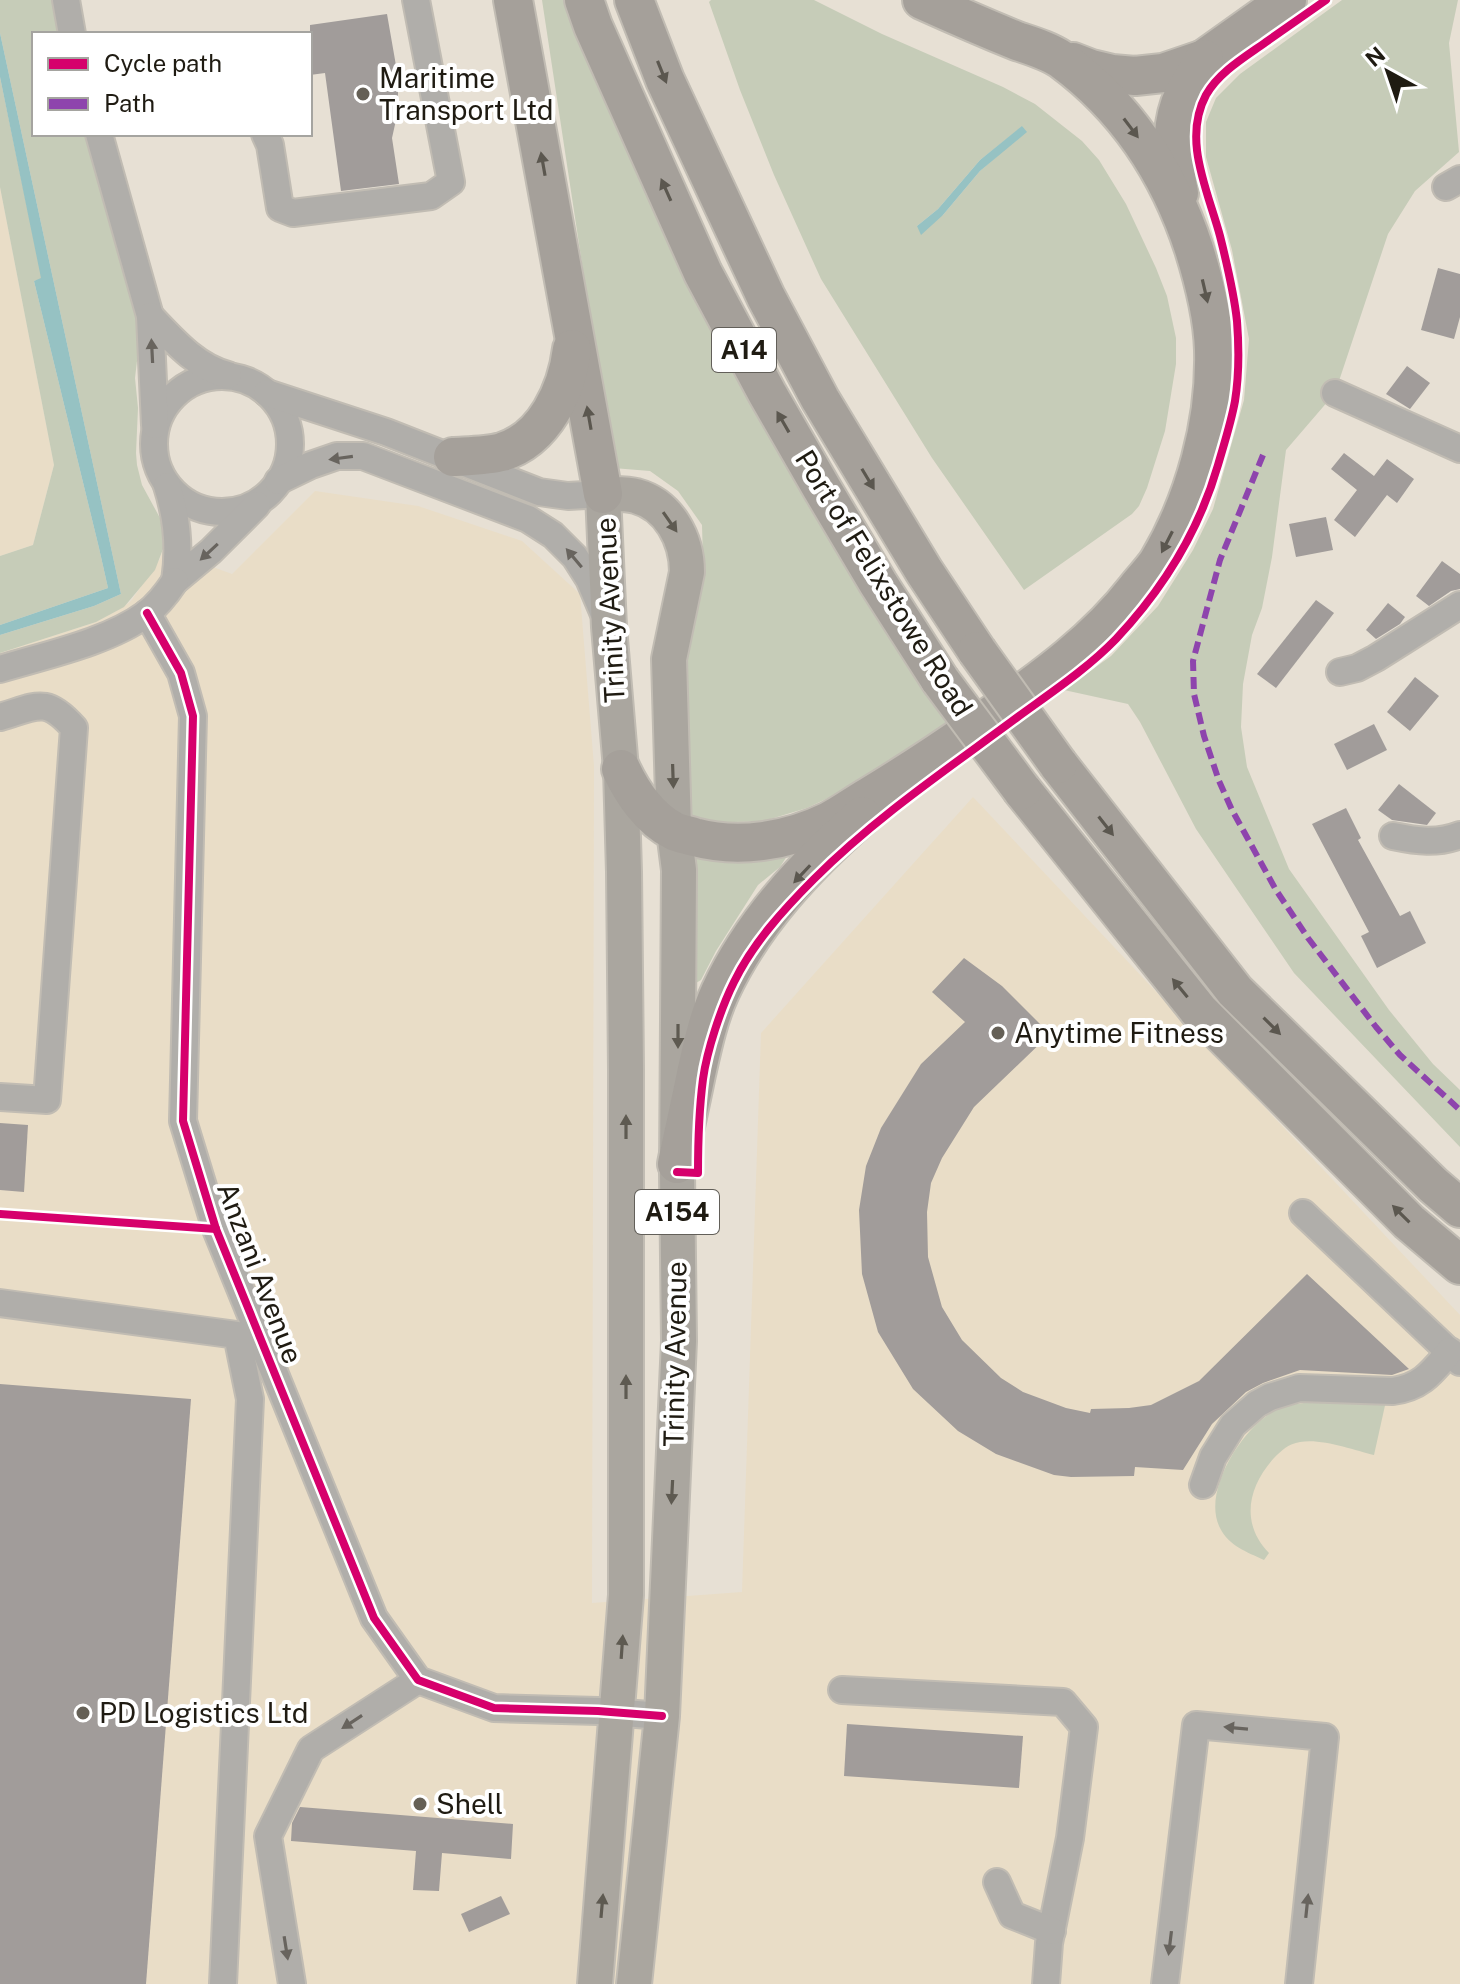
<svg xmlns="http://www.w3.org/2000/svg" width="1460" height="1984" viewBox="0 0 1460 1984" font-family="'Public Sans',sans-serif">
<rect width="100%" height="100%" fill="#e7e0d4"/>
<g fill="#e9ddc7">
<polygon points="0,187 54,465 33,545 0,556"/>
<polygon points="315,491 418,506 522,541 580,594 594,766 592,1603 742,1592 761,1033 973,797 1460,1315 1460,1984 0,1984 0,653 96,622 123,607 131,601 160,559 163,549 232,574"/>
</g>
<g fill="#c6ccb8" fill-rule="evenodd">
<polygon points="0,0 52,0 59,34 34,34 34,134 91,134 138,312 139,344 135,378 138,408 136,453 137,465 142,485 160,518 162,528 163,549 155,570 124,607 96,622 0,653 0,635 94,606 121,594 0,33"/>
<polygon points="542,0 573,0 818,510 947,723 843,791 807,808 764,821 706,823 684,816 682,667 703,561 702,525 678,491 650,471 613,468"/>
<path d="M711 0H814L882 34 1003 87 1035 104 1082 141 1099 160 1126 204 1156 268 1167 296 1176 338V364L1165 431 1147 488 1139 506 1132 514 1024 590 932 458 821 279 774 175 740 90 709 2ZM1023 126 995 158 980 171 943 215 917 226 938 209 980 160Z"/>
<polygon points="1342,0 1458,0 1449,43 1459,152 1415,191 1388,234 1335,393 1286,450 1272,557 1262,608 1252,635 1243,684 1241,727 1247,767 1289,869 1389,1010 1433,1064 1460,1090 1460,1147 1294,973 1196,829 1140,722 1128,704 1064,690 1111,656 1158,606 1193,550 1213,509 1244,400 1249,339 1232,250 1206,157 1206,122 1216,98 1240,74"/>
<polygon points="0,77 42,279 34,281 99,548 108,588 0,625 0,556 33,545 54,465 0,187"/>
<polygon points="687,850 789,853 780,867 758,885 716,951 701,980 691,986"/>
<path d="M1386 1401 1374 1455C1354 1450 1321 1438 1300 1442 1288 1444 1282 1450 1274 1458 1248 1487 1240 1523 1269 1553L1264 1560C1247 1552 1229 1546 1220 1528 1201 1492 1243 1426 1276 1410 1300 1398 1358 1402 1386 1401Z"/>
</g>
<g fill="#96c2c3">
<polygon points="0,33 121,594 94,606 0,635 0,625 108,588 99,548 34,281 41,278 0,77"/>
<polygon points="1022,126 1027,132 980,171 943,215 921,235 917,226 938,209 980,160"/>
</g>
<g fill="#a19c9a">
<polygon points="387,14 398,77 398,111 392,138 399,184 341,191 325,73 310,75 310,25"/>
<polygon points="1438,268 1460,274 1460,317 1454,339 1421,330"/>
<polygon points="1407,366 1430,383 1410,409 1386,394"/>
<polygon points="1344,453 1374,476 1387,459 1414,479 1397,503 1387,495 1355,537 1334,520 1357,490 1331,469"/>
<polygon points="1326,517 1333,550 1296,557 1289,524"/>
<polygon points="1442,561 1460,574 1460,589 1451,591 1429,606 1416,596"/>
<polygon points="1316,600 1334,613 1276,688 1257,674"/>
<polygon points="1388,603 1405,617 1400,624 1376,639 1366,630"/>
<polygon points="1415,677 1439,696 1410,731 1387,712"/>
<polygon points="1374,724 1387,750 1347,770 1334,744"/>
<polygon points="1399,784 1436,813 1427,825 1392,820 1378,810"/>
<polygon points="1346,808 1361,838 1358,840 1400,916 1410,911 1426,943 1377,968 1361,936 1369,932 1312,824"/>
<polygon points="964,958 1002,986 1050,1034 974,1107 942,1158 931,1183 927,1212 928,1257 942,1307 962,1340 1001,1378 1023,1392 1066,1408 1090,1413 1091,1409 1129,1408 1151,1405 1199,1381 1307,1274 1409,1369 1392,1375 1300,1370 1263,1383 1246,1392 1212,1424 1183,1470 1135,1467 1134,1476 1071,1477 1054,1475 996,1454 958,1431 913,1389 878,1332 862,1274 859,1210 866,1166 881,1128 921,1064 965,1022 932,992"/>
<polygon points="0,1123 28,1125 24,1192 0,1190"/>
<polygon points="0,1384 191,1399 146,1984 0,1984"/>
<polygon points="847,1724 1023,1736 1019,1788 844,1776"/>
<polygon points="300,1807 513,1824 511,1859 442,1853 439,1891 413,1890 416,1851 291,1841 292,1823"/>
<polygon points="501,1896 510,1914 469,1932 461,1914"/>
</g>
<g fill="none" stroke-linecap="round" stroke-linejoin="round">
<defs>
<g id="minor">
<polyline points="66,0 72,34"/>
<polyline points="99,134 150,316"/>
<polyline points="265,134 270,145 280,208 293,213 431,196 451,182 416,0"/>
<polyline points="1446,187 1460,179"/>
<circle cx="222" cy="444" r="68"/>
<polyline points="267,393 386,432 539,492 568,496 603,494"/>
<polyline points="1335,393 1460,449"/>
<path d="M155 425 150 316C173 340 196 367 228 375"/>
<polyline points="278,481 311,465 337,456 363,456 528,519 553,535 575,557 589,579 603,612"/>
<path d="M167 486C177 517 180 549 175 581L211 551 257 505"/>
<polyline points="147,613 181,673 193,716 183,1121 216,1229 374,1618 418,1680 494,1708 598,1711 662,1716"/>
<path d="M0 669C46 655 108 642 146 614 158 605 167 593 175 581"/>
<polyline points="1340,672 1357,668 1376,658 1460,605"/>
<path d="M0 717C37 706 46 696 74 728L47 1100 0 1097"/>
<path d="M1393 836C1417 841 1437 844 1460 835"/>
<polyline points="1303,1213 1460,1362"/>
<polyline points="0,1303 237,1335 250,1399 223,1984"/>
<path d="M1203 1485 1213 1457 1233 1425 1257 1404 1270 1397 1299 1388 1393 1391C1422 1387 1432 1372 1450 1351"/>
<polyline points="842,1690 1063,1702 1084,1727 1070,1838 1049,1943 1046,1984"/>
<polyline points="997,1882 1012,1915 1052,1931"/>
<polyline points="292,1984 268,1836 311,1749 418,1680"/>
<polyline points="1165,1984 1196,1725 1325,1737 1299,1984"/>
</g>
<path id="major" d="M595 1984 626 1595V1070L624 872 621 769 609 627 603 494C614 494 626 493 636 496 669 505 687 539 687 572L669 659 674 831 679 870 677 1172 679 1341 662 1716 634 1984"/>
<g id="highway">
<polyline points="513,0 603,494"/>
<polyline points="584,0 593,26 703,273 767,393 821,487 878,583 940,680"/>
<polyline points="634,0 665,80 766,297 820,399 924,571 977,651"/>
<polyline points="1073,62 1091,69 1112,74 1135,76 1163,73 1204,59 1287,0"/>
<path d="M1179 193C1173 163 1170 133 1180 104 1186 88 1197 73 1204 59"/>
<path d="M453 457C468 456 487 456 502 452 545 439 567 390 572 349"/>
<polyline points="1058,764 1235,991 1433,1185 1460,1208"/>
<path d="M621 769C632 793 650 819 674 831 680 834 688 835 694 837 739 849 788 841 829 821 843 814 856 804 870 796 906 774 940 752 974 728 1032 686 1092 646 1136 589 1143 580 1152 571 1158 562 1195 500 1216 422 1214 350 1213 317 1204 281 1194 249 1169 172 1127 108 1062 60 1049 51 1032 46 1017 41 985 28 953 14 922 0"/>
<polyline points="1022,790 1199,1011 1409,1222 1460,1265"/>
<path d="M677 1164C683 1134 690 1104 696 1074 702 1047 708 1018 720 992 752 923 805 866 862 816"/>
</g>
</defs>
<use href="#minor" stroke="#c1bcb3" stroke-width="30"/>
<use href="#major" stroke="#c1bcb3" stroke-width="38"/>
<use href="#highway" stroke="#c1bcb3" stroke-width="42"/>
<use href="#minor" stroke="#b0aeaa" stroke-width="26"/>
<use href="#major" stroke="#aaa69f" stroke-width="34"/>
<use href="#highway" stroke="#a5a09a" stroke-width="38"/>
<defs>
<g id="highway-bridge">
<polyline points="977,651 1058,764"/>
<polyline points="940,680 1022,790"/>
</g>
</defs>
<use href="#highway-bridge" stroke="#c1bcb3" stroke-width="42" stroke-linecap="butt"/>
<use href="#highway-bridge" stroke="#a5a09a" stroke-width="38"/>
<polyline stroke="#8e44ad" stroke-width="6" stroke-dasharray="12 6" stroke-linecap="butt" points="1263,455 1220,560 1193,661 1194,694 1204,736 1219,781 1232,810 1276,890 1308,938 1376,1027 1400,1055 1460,1110"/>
<defs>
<g id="cycleway">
<polyline points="147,613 181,673 193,716 183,1121 216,1229 374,1618 418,1680 494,1708 598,1711 662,1716"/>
<path d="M677 1172 698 1173C698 1142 699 1110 703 1079 707 1050 721 1008 734 982 753 943 784 909 814 879 876 817 949 768 1019 716 1052 692 1088 668 1116 639 1163 589 1199 531 1218 465 1224 444 1231 423 1235 401 1239 376 1239 347 1237 321 1234 293 1227 264 1220 236 1208 191 1182 140 1206 95 1219 72 1245 57 1266 42 1286 28 1306 14 1326 0"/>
<polyline points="0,1214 216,1229"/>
</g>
</defs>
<use href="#cycleway" stroke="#fff" stroke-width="13"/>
<use href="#cycleway" stroke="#d6006c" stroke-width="8"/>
</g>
<defs><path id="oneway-solid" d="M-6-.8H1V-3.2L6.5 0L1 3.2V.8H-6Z" transform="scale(2)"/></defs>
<g fill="#5b574f">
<use href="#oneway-solid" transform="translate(662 72) rotate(68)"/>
<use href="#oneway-solid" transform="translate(1131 128) rotate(53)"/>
<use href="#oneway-solid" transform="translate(543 164) rotate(-100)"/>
<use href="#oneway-solid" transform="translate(666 190) rotate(-114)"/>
<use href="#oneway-solid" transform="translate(1205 291) rotate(77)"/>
<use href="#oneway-solid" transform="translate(589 418) rotate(-100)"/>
<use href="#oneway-solid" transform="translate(783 422) rotate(-120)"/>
<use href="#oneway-solid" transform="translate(868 479) rotate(59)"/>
<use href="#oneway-solid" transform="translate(1167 542) rotate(117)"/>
<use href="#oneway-solid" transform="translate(1106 826) rotate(52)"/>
<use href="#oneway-solid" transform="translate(802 874) rotate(133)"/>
<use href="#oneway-solid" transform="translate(1180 988) rotate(-129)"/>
<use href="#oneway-solid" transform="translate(1272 1026) rotate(45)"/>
<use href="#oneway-solid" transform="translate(1401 1214) rotate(-135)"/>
</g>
<g fill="#68645e">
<use href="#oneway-solid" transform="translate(152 351) rotate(-93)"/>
<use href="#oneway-solid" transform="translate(341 458) rotate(172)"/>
<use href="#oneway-solid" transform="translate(209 552) rotate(137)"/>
<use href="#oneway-solid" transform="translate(574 558) rotate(-130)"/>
<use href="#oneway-solid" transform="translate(352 1722) rotate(147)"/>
<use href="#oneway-solid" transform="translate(1236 1728) rotate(-175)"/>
<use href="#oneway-solid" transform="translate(1307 1906) rotate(-84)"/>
<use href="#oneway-solid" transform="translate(1170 1943) rotate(97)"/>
<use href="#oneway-solid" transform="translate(286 1948) rotate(81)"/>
</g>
<g fill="#5e5a51">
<use href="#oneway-solid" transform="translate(670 522) rotate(55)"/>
<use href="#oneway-solid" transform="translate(673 776) rotate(88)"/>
<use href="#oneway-solid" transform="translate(678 1036) rotate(90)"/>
<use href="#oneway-solid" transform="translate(626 1127) rotate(-90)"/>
<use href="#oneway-solid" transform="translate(626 1387) rotate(-90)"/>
<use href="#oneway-solid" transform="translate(672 1492) rotate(93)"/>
<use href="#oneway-solid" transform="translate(622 1647) rotate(-86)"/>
<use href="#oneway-solid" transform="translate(602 1906) rotate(-85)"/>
</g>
<g fill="#656056" stroke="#fff" stroke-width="3">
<circle cx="363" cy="94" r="8"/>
<circle cx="998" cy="1033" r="8"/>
<circle cx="83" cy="1713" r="8"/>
<circle cx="420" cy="1804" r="8"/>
</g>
<g text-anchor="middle" stroke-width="8" stroke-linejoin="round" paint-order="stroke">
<g fill="#fff" stroke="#625f59" stroke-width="2">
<rect x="712" y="328" width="64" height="44" rx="6"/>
<rect x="635" y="1190" width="84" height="44" rx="6"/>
</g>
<g font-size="26" font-weight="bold" fill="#1f1b12">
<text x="744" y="359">A14</text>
<text x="677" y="1221">A154</text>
</g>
<g font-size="28" fill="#1f1b12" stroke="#fff" text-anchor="start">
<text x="379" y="88">Maritime<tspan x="379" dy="32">Transport Ltd</tspan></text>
<text x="1014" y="1043">Anytime Fitness</text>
<text x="99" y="1723">PD Logistics Ltd</text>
<text x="436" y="1814">Shell</text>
</g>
<g font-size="28" fill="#1f1b12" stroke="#fff">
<text transform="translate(884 583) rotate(58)" y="10">Port of Felixstowe Road</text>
<text transform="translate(610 610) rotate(-93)" y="10">Trinity Avenue</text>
<text transform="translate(260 1273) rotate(69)" y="10">Anzani Avenue</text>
<text transform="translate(675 1354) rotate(-89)" y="10">Trinity Avenue</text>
</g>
</g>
<rect x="32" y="32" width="280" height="104" fill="#ffffff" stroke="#a5a4a0" stroke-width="2"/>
<rect x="48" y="58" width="40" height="12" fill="#d6006c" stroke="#a5a4a0" stroke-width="2"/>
<text x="104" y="72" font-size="24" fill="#1f1b12">Cycle path</text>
<rect x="48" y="98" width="40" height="12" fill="#8e44ad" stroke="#a5a4a0" stroke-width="2"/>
<text x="104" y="112" font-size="24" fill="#1f1b12">Path</text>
<g transform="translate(1388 72) rotate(320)" stroke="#ffffff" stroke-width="6" paint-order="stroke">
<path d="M0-6L14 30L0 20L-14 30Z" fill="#1f1b12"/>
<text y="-12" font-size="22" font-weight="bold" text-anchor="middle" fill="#1f1b12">N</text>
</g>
</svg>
